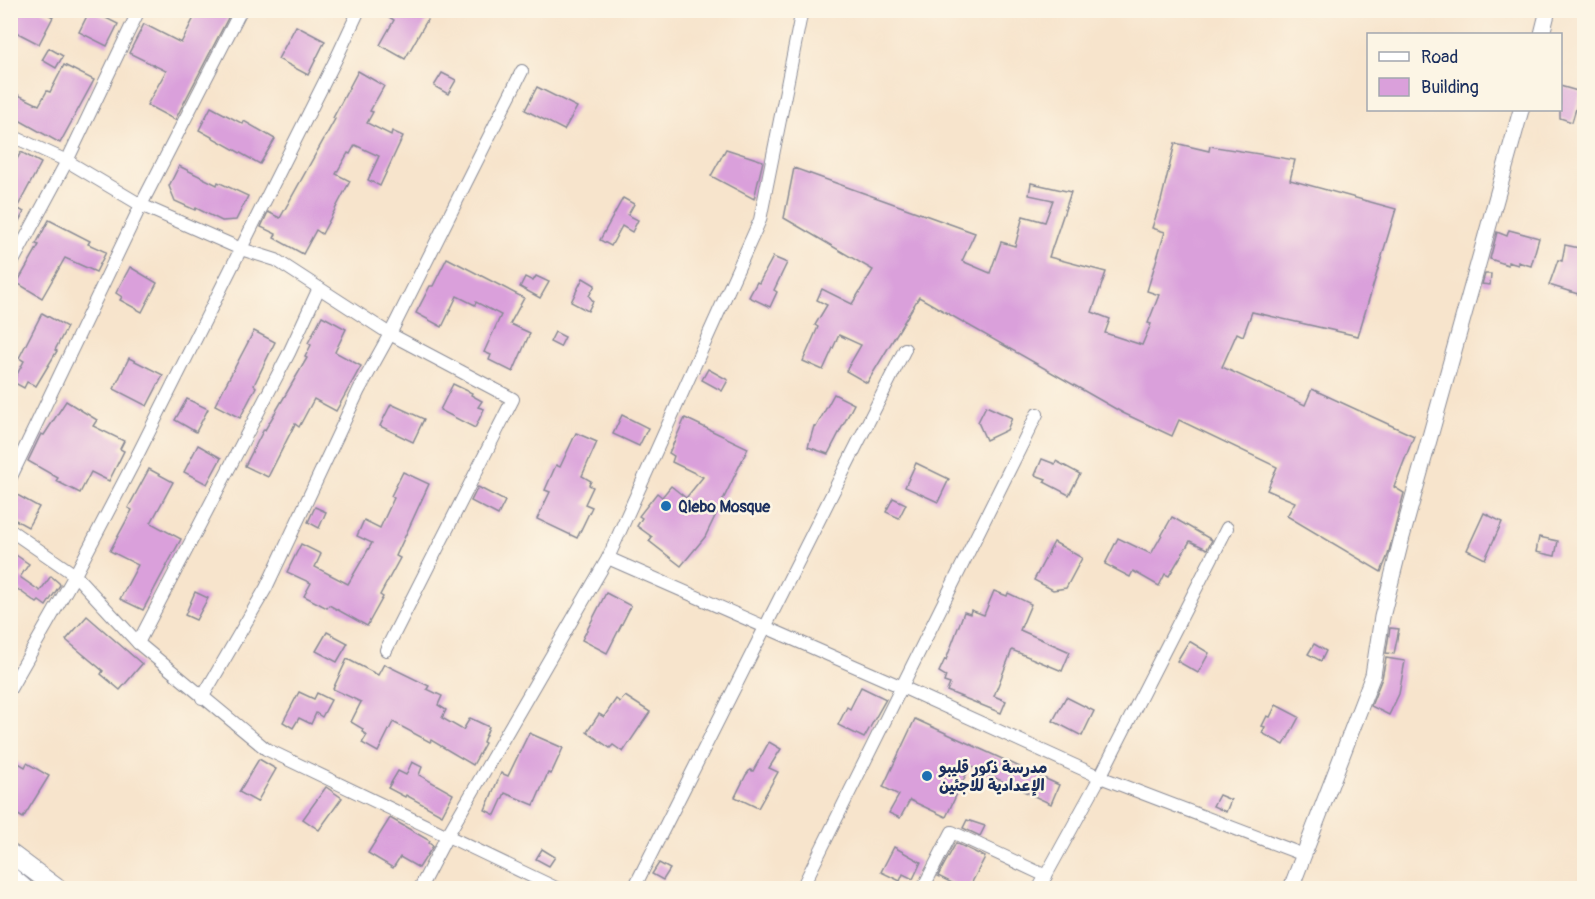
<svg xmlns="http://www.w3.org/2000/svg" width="1595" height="899" viewBox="0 0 1595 899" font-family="Pangolin,'Playpen Sans Arabic',sans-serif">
<rect width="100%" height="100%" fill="#fcf5e5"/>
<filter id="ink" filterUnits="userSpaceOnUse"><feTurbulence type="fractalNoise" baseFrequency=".0167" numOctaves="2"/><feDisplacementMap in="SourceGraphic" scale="12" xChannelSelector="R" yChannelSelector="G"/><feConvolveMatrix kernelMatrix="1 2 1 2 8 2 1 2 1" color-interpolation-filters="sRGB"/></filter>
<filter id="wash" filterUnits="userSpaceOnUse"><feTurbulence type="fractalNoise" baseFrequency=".008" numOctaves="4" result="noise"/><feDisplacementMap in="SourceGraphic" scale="24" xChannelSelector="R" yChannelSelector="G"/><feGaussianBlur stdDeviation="1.35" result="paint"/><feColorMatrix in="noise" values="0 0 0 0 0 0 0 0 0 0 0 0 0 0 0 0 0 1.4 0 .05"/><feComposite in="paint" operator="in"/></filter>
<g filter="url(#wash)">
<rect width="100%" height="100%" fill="#f7e4cc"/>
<g id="blocks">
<g fill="#daa0db">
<polygon points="14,10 41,10 53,17 39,44 10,29 10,17"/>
<polygon points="90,10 118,24 107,46 79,32"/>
<polygon points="198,10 218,10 229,16 175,120 147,105 166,71 129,53 144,24 181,43"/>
<polygon points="378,10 422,10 430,15 405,59 380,45 394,20"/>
<polygon points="296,26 325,41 308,75 278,59"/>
<polygon points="49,48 63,56 56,68 42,60"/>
<polygon points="64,65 94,80 60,143 10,115 10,91 39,105 47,91 50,92"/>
<polygon points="358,71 384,86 370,111 373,112 367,123 391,135 392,131 403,136 380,186 368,180 379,156 355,145 350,154 348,153 336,174 350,181 322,234 316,230 303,254 274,238 276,234 261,227 268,212 280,218 335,119 333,118"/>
<polygon points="442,73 456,80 448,94 434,86"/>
<polygon points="1560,86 1581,92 1572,122 1560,118"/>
<polygon points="537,87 577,107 564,130 525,110"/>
<polygon points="211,107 243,124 244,121 275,139 260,164 199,130"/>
<polygon points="1175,143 1209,151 1210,146 1295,160 1290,180 1396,209 1358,336 1252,312 1243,336 1237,333 1222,367 1305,405 1312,389 1414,436 1394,487 1404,493 1388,555 1381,572 1287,516 1295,502 1267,490 1277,467 1179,420 1172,436 1123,413 919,297 867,383 846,371 861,345 839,335 823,370 803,361 818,327 815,325 827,305 817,300 822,289 852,304 873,270 784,218 794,168 975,233 962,261 990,273 1001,242 1015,246 1023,216 1045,222 1053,200 1029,195 1031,183 1071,192 1049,257 1106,272 1092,312 1110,319 1105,333 1142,345 1151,324 1148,323 1159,295 1147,291 1165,232 1152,228 1161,201"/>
<polygon points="726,149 763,161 754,199 711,176"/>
<polygon points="21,152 41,163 17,208 24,212 10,237 10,171"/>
<polygon points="179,166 217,185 218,182 248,196 236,220 222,221 196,208 195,210 175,201 169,186"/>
<polygon points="623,198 634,204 628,215 638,220 632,232 622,226 611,246 600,240"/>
<polygon points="49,220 90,241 88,244 106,252 96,272 65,258 42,298 17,283 39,245 36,244"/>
<polygon points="1509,230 1539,238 1531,266 1518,262 1518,265 1508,262 1508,265 1490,259 1497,232 1507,236"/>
<polygon points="1565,245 1584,249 1580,267 1584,269 1584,274 1578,294 1549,285 1558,260 1562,261"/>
<polygon points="773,257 787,263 774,290 777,292 770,307 749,297 757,282 759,283"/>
<polygon points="447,258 524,298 510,324 530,333 513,372 489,360 491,355 484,352 501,315 476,302 475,305 457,296 442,327 416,313 430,286 433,286"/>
<polygon points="130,267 157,283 142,312 120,300 122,297 116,293"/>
<polygon points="1485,274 1491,274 1490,285 1482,284"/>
<polygon points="536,276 549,282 540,298 520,287 525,277 533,281"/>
<polygon points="583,278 595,285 589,296 593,301 588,311 571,302"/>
<polygon points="42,313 67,327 55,350 57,351 36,386 27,382 24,388 13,382 24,361 19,358"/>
<polygon points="322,316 346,329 335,352 361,366 336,411 314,399 299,427 295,424 268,477 245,466 264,429 265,430 307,358 305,357 311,345 308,343"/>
<polygon points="254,331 275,342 254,385 256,387 240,418 215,405"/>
<polygon points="555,332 565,337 560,347 550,342"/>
<polygon points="129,358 163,375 147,406 114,389"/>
<polygon points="708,369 728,380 722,391 702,380"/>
<polygon points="453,384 472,393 471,395 482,401 478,407 484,409 475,428 440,410"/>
<polygon points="834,394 854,404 828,454 808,447 814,426 816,427"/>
<polygon points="187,399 208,409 196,432 175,420"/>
<polygon points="66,401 97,420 93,426 124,441 120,449 124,451 109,481 91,472 80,493 56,481 58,478 28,461 41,434 44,435"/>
<polygon points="391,404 424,419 413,442 380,426"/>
<polygon points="986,406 1012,418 1007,430 986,440 978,422"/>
<polygon points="622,415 648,428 639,446 613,434"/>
<polygon points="685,418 748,448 705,537 681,566 649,541 652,537 637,526 642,518 639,516 657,493 662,497 671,486 686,498 703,477 672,462 674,456 669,453"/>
<polygon points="576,433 597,442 582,476 591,481 589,485 593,487 585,504 592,507 577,538 537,519 550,492 545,490 556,465 560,467"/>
<polygon points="198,445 221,458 207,484 184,472"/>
<polygon points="1042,459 1055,464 1056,461 1080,474 1069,495 1044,482 1046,479 1035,475"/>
<polygon points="916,463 949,479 938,502 905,487"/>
<polygon points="149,469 173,482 151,523 181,539 143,610 120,599 138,565 110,551 132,510 128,508"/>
<polygon points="403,472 429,484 396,556 400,558 380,595 383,597 367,626 329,605 327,608 304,596 311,583 287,572 301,544 321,554 315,567 348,584 372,543 357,536 364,520 380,528 394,498 391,496"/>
<polygon points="478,487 505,501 498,515 471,501"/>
<polygon points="10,491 39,507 28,527 10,517"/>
<polygon points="893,498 906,504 899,518 886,512"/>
<polygon points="315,507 326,512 319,528 308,522"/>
<polygon points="1484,513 1502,522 1485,559 1467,550"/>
<polygon points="1172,517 1212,540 1207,549 1190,541 1169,576 1165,574 1159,586 1133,571 1130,577 1105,564 1118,538 1151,554"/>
<polygon points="1539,537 1558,541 1555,556 1536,552"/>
<polygon points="1054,542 1082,558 1066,588 1053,590 1034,580"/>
<polygon points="10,551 29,564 20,577 40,591 51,576 59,583 60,585 46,606 39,601 37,603 13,586 10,590"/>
<polygon points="994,591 1007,596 1008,593 1031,604 1020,630 1070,652 1062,671 1012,650 994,696 1006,701 1001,713 947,691 950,684 944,682 946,676 939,672 945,659 946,660 964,612 970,614 971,610 984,615"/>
<polygon points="195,592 208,598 196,620 185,615"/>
<polygon points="606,593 631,606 607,653 582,640"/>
<polygon points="87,616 142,664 120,690 101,674 103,671 66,640"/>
<polygon points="1390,628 1399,629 1394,654 1386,653"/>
<polygon points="327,632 348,643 337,662 316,651"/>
<polygon points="1189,641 1209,653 1198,673 1177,661"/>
<polygon points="1314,644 1326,651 1321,661 1308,654"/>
<polygon points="1386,658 1405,661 1399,694 1389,715 1371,706 1382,678"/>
<polygon points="347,659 378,675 384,664 429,686 427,689 442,696 438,705 446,710 442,718 463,730 470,718 489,727 483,742 485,743 473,765 431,740 430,742 393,722 378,752 362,743 367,735 362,732 363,729 351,722 361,702 333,689"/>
<polygon points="861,687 886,699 864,738 838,725 847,707 850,709"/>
<polygon points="299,692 314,699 317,693 331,700 322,717 316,713 311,724 299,718 293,728 283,722"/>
<polygon points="625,696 650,712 623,752 613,745 610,748 587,732 599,714 604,717 616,699 620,702"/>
<polygon points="1066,697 1094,711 1082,736 1053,721"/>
<polygon points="1276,705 1299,717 1284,745 1262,733 1265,727 1262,726 1267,716 1270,717"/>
<polygon points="915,719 1059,785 1051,804 970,766 946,817 910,800 900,818 889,813 899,795 883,787"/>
<polygon points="529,733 563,748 551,774 548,773 534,805 505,793 495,815 485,810 501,773 508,776"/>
<polygon points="769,742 781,749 769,768 778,772 758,808 735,797 746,775 750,770 753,771"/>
<polygon points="10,758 25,767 27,763 49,776 23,818 10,810"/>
<polygon points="259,759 276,769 257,802 239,792"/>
<polygon points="412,762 422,767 419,775 453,794 442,815 406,795 405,797 388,788 398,771 406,775"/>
<polygon points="326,787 342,798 319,830 303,819"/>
<polygon points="1219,795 1231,800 1226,812 1213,806"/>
<polygon points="390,818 430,841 429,843 433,846 419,868 400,857 393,868 368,853"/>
<polygon points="967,820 985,826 980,836 963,828"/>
<polygon points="956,843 985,857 969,888 962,888 938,876"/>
<polygon points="894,847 921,862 913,879 903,874 900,881 881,872"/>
<polygon points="542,849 555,857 549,866 536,859"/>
<polygon points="659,863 670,869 663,880 652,874"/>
</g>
</g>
</g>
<g filter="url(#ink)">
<use href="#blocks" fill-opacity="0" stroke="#898a95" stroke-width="1.5"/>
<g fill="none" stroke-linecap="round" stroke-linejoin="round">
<defs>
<g id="minor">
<polyline points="10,135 67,161 141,205 241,249 276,260 390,334 513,399 386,650"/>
<polyline points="10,267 67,161 139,10"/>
<polyline points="10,479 141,205 241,10"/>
<polyline points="10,530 75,575 138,643 266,749 556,888"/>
<polyline points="608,558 902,687 1100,777 1304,855"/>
<polyline points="138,643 289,353 319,288"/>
<polyline points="10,689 75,575 135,460 337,57 359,10"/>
<polyline points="202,698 266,588 359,390 390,334 522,71"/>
<polyline points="420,888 447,836 608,558 760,220 802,10"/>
<polyline points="634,888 905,349"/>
<polyline points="802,888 1037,414"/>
<polyline points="923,888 952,832 1046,876"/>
<polyline points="1039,888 1100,777 1227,528"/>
</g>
<g id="tertiary">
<polyline points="1542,34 1548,10"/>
<polyline points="1291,888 1373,675 1382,617 1402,537 1521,110"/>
</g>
<g id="secondary">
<polyline points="10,853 57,888"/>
<polyline points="10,876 24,888"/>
</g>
</defs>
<use href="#minor" stroke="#898a95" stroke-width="14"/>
<use href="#tertiary" stroke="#898a95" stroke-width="17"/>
<use href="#secondary" stroke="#898a95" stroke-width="20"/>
<use href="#minor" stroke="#fff" stroke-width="12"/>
<use href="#tertiary" stroke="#fff" stroke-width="15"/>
<use href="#secondary" stroke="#fff" stroke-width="18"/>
</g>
</g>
<g fill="#1f6fb2" stroke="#fcf5e5" stroke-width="2">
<circle cx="666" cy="506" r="6"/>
<circle cx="927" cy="776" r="6"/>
</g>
<g text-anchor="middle" stroke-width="5" stroke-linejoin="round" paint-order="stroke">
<g font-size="16" font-weight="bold" fill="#1b2f5e" stroke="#fcf5e5" text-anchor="start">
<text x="678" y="512">Qlebo Mosque</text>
<text x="939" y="773">مدرسة ذكور قليبو<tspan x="939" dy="18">الإعدادية للاجئين</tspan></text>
</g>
</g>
<rect width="1595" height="899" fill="none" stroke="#fcf5e5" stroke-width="36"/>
<rect x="1367" y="33" width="195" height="78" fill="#fcf5e5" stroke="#a2a6af" stroke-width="1.5"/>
<rect x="1379" y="52" width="30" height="9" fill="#ffffff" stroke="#a2a6af" stroke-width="1.5"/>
<text x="1421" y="63" font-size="18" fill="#1b2f5e">Road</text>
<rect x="1379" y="78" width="30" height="18" fill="#daa0db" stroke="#a2a6af" stroke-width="1.5"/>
<text x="1421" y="93" font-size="18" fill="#1b2f5e">Building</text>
</svg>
